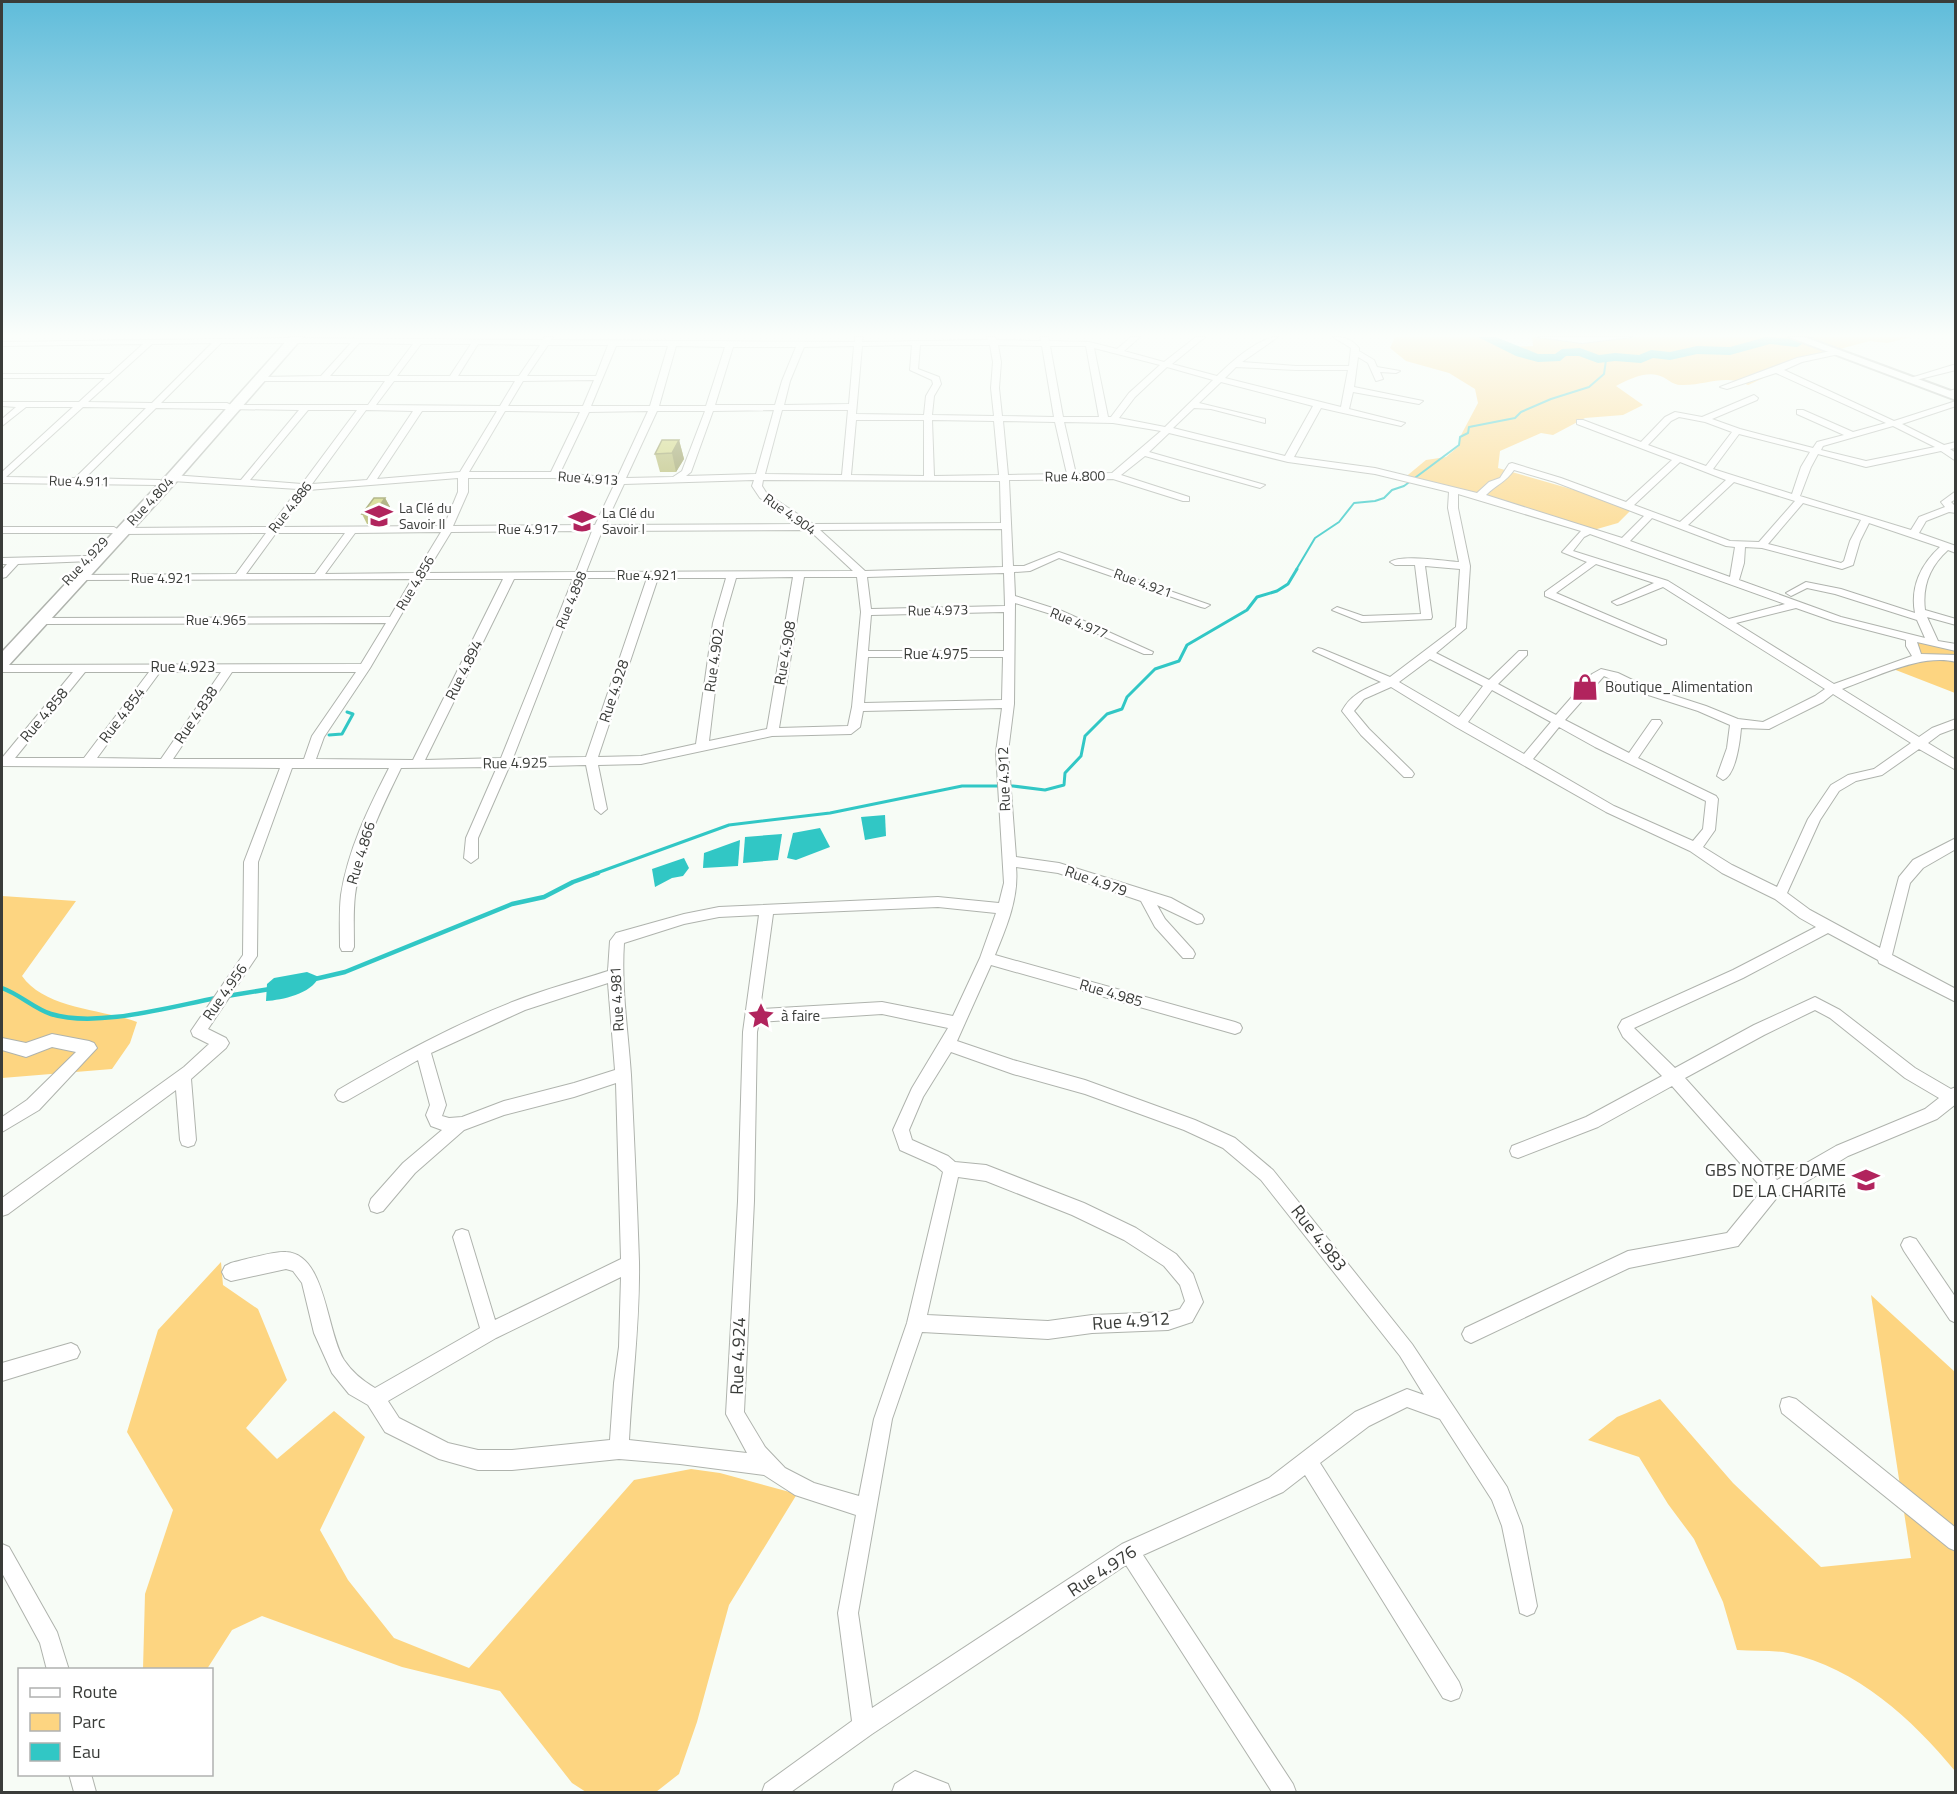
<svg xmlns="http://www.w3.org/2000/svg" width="1957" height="1794" viewBox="0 0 1957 1794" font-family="'Titillium Web',sans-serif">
<rect width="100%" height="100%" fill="#f7fcf6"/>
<g fill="#fdd581">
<path d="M1395 337H1484L1510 347 1533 346 1532 337H1912L1887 343 1870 341 1847 347 1790 366 1748 385C1723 374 1709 385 1683 385 1672 386 1667 377 1657 375 1644 372 1627 380 1616 386L1643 405 1623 415 1585 418 1553 435 1541 433 1500 451 1498 468 1592 495 1630 511 1618 523 1590 531 1445 488 1403 479 1426 460 1446 457 1459 446 1460 437 1478 403 1475 389 1449 373 1406 361 1390 348Z"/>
<polygon points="1912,638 1955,648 1955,693 1888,667 1917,658"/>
<path d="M2 896 76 901 22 976C45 1009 102 1009 137 1022L130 1043 112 1069 2 1078Z"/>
<polygon points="221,1262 223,1285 258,1309 287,1380 246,1428 277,1459 334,1411 365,1437 320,1530 348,1580 394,1638 469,1668 634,1480 691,1469 720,1473 797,1494 729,1605 697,1722 679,1774 656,1792 586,1792 572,1783 500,1691 402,1667 262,1616 232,1630 207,1669 143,1669 145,1594 173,1510 127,1432 158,1330"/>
<path d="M1871 1295 1955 1372V1771C1912 1719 1857 1668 1788 1653 1772 1650 1753 1651 1737 1650L1723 1602 1694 1539 1668 1504 1639 1457 1588 1440 1617 1417 1660 1399 1733 1483 1821 1567 1911 1558Z"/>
</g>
<g fill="#31c7c5">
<polygon points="885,815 886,836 865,840 861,817"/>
<polygon points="820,828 830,847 796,860 787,858 793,833"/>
<polygon points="782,834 778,860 743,863 745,837"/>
<polygon points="740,840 738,866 703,868 704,853"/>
<polygon points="684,858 689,868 683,876 672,878 655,887 652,869"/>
<path d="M307 972 319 977C311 994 282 1000 266 1001L267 984 274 978Z"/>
</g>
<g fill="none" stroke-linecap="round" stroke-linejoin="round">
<polyline stroke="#31c7c5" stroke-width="2" points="1296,570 1315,538 1339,522 1354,503 1375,501 1384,498 1392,490 1404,486 1459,445 1460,437 1468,433 1469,427 1515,418 1521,412 1551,399 1589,387 1604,374 1606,360"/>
<g stroke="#31c7c5" stroke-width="3">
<polyline points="329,735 342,734 353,714 347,712"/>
<polyline points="594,874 729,825 830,813 962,786 1013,786 1045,790 1064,785 1065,773 1081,756 1085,736 1107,714 1122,709 1127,697 1155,669 1179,661 1187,645 1247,610 1257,597 1277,591 1288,584 1297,569"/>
</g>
<g stroke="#31c7c5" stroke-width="4.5">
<polyline points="315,979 345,972 512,904 544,897 573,882 598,873"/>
<path d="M2 988C19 994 35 1009 51 1014 97 1028 169 1007 216 998"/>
<polyline points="227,996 270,989"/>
</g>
<polygon fill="#31c7c5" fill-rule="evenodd" points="1478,337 1496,337 1538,354 1555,354 1562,349 1580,348 1599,355 1615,353 1639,355 1651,350 1670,352 1697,346 1730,347 1766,337 1795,339 1814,337 1797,347 1770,344 1730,355 1697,354 1670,360 1653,358 1641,363 1615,361 1598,363 1579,356 1566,356 1560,361 1538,362 1516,356"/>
<defs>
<g id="minor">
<path d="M545 337H553L551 340 855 342V337H863L862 342 988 340 987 337H995L996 340 1041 341 1040 337H1048L1049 341 1089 342 1117 349 1131 337H1140L1124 351 1164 362 1196 337H1205L1172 364 1217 376C1231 362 1259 337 1278 337L1242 362 1296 366H1349L1351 348 1333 337C1345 337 1351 339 1359 348V351L1374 360 1377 367 1400 371 1396 373 1380 372 1383 379 1376 381 1368 363 1358 357 1354 387 1423 401 1419 404 1353 392 1349 409 1405 423 1401 426 1321 408 1294 457 1375 468 1477 493 1489 482 1500 478 1509 464 1512 463 1561 478 1626 502 1672 460 1577 424V420H1583L1641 442 1665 417 1675 412 1702 417 1754 395 1758 398 1757 400 1712 419 1740 429 1813 448 1817 442 1844 435 1797 414V410H1803L1853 432 1886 423 1776 373 1727 389 1720 387 1797 358 1836 350H1839V354L1802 362 1784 370 1894 421 1956 401V406L1902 424 1944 445 1956 442V448L1950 449 1956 453V461L1941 451 1866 467 1818 454 1811 467 1800 496 1911 530 1919 517 1945 507 1941 502 1956 491V499L1951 502 1956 507V513L1949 512 1926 521 1919 533 1956 546V553L1948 550C1930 566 1922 586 1925 610L1956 619V625L1927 617 1938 641 1956 644V651L1917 642 1921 654 1956 655V662C1921 653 1874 678 1842 689L1919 737 1932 728 1956 719V728L1940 734 1928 743 1956 760V770L1919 749 1882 775 1856 781 1839 791 1820 820 1787 893 1810 910 1880 948 1899 877 1913 860 1956 838V849L1923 868 1910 883 1892 955 1956 989V1002L1879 963 1878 960 1828 933 1743 978 1634 1028 1675 1068 1754 1025 1815 997 1840 1010 1915 1068 1951 1089 1956 1087V1104L1937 1119 1848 1156 1788 1193 1779 1195 1738 1246 1629 1268 1471 1343 1465 1340 1462 1334 1465 1328 1628 1251 1727 1233 1763 1189 1672 1086 1598 1127 1518 1158 1512 1156 1510 1151 1512 1146 1586 1117 1662 1076 1623 1037 1618 1027 1622 1020 1733 970 1816 927 1800 918 1775 899 1722 873 1690 851 1606 812 1456 727 1391 687 1364 699 1354 711 1369 729 1412 771 1414 774 1412 777H1404L1361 735 1342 711C1351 694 1365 689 1381 682L1313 651 1318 648 1322 649 1390 677 1456 627 1460 569 1425 566 1432 617 1431 619 1362 622 1332 610 1337 607 1363 616 1421 614 1415 565H1395L1390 562C1402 554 1443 561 1459 562L1448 508 1449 492 1375 474 1288 462 1169 433 1149 452 1265 485 1260 488 1145 456 1121 475 1189 497V501H1183L1113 479 1009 480 1013 566H1024L1059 552 1210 605 1205 608 1201 607 1059 558 1030 571 1014 572 1015 596 1062 611 1153 652 1152 654H1144L1054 615 1015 603 1014 704 1008 752 1016 857 1059 863 1171 898 1202 915 1204 919 1202 923 1197 924 1157 905 1165 919 1193 950 1195 954 1193 958H1183L1155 927 1141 901 1058 873 1016 867C1019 897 1007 926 995 955L1235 1022 1240 1024 1242 1028 1240 1032 1235 1034 991 965 957 1041 1013 1060 1085 1080 1195 1120 1235 1138 1273 1170 1412 1344 1507 1487 1522 1526 1537 1606 1534 1613 1527 1616 1520 1613 1502 1526 1492 1500 1440 1419 1407 1407 1369 1426 1320 1463 1459 1682 1462 1690 1459 1698 1451 1701 1443 1698 1305 1475 1283 1492 1143 1555 1293 1784 1296 1792H1272L1126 1565 872 1734 791 1792H762L765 1784 852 1721 838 1613 856 1515 795 1495 764 1475 680 1464 619 1459 512 1470H478L439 1459 385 1432 368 1405 349 1394 332 1373 314 1333 302 1283 293 1271 286 1269 231 1281 225 1278 222 1272 225 1266 231 1263C244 1260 273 1251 286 1252 326 1254 326 1331 344 1360 352 1372 363 1381 375 1388L480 1328 453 1237 456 1231 462 1229 468 1231 495 1320 621 1259 616 1083 574 1097 504 1115 464 1130 415 1173 383 1211 377 1213 371 1211 369 1205 371 1199 403 1163 442 1130 431 1126 426 1115 430 1105 418 1060 348 1100 343 1102 338 1100 335 1095 338 1090C395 1057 453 1025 515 1001 546 989 577 981 608 971L610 941 616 933 684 914 719 907 938 897 999 903 1004 883 996 752 1002 708 863 711 860 727 851 734 772 736 641 764 598 765 607 809 601 814 595 809 586 765 509 767 478 838V858L471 863 464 858 466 838 497 767 401 768C381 809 361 850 355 895 353 912 354 930 354 947L352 951H342L340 947C340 930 339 912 341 895 348 850 368 809 389 768H292L258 862 257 956 208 1029 226 1038 229 1043 226 1048 191 1079 196 1140 194 1145 188 1147 182 1145 180 1140 176 1090 8 1214 2 1216V1198L184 1067 209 1044 193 1036 191 1031 243 955 244 862 280 768 2 766V758L73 672H2V665L361 664 386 623 40 624 35 621 40 618 390 617 412 579 74 580 73 578 78 575 236 574 266 533 123 534 118 531 114 533H2V527H114L119 530 123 528 270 527 298 489 172 481 167 478 172 475 241 480 299 410 156 408 85 478 160 480 162 482 157 485 2 483V472L73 407H26L2 426V419L16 407 2 406V402H79L105 378H2V374H110L143 344 2 346V342L287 338 543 340ZM212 343 152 403 88 402 152 344ZM221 343H351L321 376 259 377 255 379 259 381H385L368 405H231L227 403H161ZM359 343 413 344 389 376H330ZM421 344H471L450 376H397ZM478 344 540 345 519 376H458ZM548 345H608L596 376H527ZM912 345 910 370 932 380 933 384 926 396 924 415 856 414 862 346ZM920 345H990L993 362 991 388 994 416 932 415 934 396 941 384 939 377 918 369ZM998 345 1042 346 1054 417 1002 416 999 388 1001 362ZM616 346H668L650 406H591ZM676 346 725 347 706 406H659ZM854 346 849 404 784 405 790 381 804 347ZM1050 346H1086L1099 417H1063ZM733 347H796L782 381 775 405H715ZM1094 348 1160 365 1129 393 1111 417H1108ZM1167 367 1213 380 1165 427 1119 418 1135 397ZM1236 367 1296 370H1348L1341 407 1225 378ZM594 380 583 406H508L523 381ZM394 381H515L500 406 376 405ZM1221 382 1313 406 1285 456 1173 428 1194 408 1211 409 1265 423V419L1199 403ZM83 407 146 408 75 478 6 477ZM308 410H357L302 484 250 480ZM366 410 413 411 367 480 312 484ZM774 410 756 474 686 476 691 472 713 411ZM782 410H848L842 475 765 474ZM422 411H497L460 472 377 479ZM505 411 580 412 551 472H469ZM648 411 617 478 560 473 589 412ZM657 411H705L682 471 673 477 626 478ZM1679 417 1705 422 1732 432 1706 466 1648 445 1671 421ZM856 420H924V476L851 475ZM932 420 994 421 999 475 934 476ZM1003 421 1055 422 1067 474 1008 475ZM1064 422 1113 423 1161 431 1112 473 1076 474ZM1893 426 1935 447 1866 461 1821 450 1823 446ZM1739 434 1810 452 1801 467 1792 494 1713 469ZM1680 462 1726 480 1680 522 1634 505ZM1514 470 1555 482 1644 516 1622 538 1486 495C1496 485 1506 482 1514 470ZM458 478V492L444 526 280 527 308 490ZM468 478H554L615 483 595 525 453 526 468 492ZM754 480 752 486 760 498 800 524 605 525 624 484ZM763 480 1000 481 1001 523 813 524 767 494 762 486ZM1734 482 1795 501 1759 542 1730 541 1688 525ZM1458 494 1581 531 1562 552 1587 562 1545 592V596L1662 645 1666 644V640L1556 593 1596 564 1654 583 1612 602 1617 605 1621 604 1663 587 1825 689 1815 696 1763 722 1738 719 1706 706 1647 687 1618 673 1601 669 1592 674 1556 715 1498 684 1527 655V651H1519L1489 680 1436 653 1466 628 1470 566 1458 508ZM1803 503 1861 520 1850 541 1844 561 1841 563 1768 544ZM1652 518 1726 546 1735 547 1730 577 1630 541ZM1869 523 1940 547C1921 564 1910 587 1915 613L1841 589 1806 582 1786 593 1791 596 1807 588 1835 594 1917 620 1925 638 1841 617 1739 580 1744 563 1745 547 1762 548 1842 569 1853 565 1860 541ZM1002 529 1003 567 865 571 820 530ZM809 530 853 571 586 572 602 531ZM592 531 576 572 426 573 451 532ZM441 532 416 573 325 574 355 533ZM276 533H345L315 574H246ZM1590 534 1785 604 1729 619 1668 581 1573 551 1584 537ZM1004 573 1005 606 871 609 867 577ZM793 577 767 729 709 741 723 623 736 578ZM804 577H857L861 612 852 707 848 726 779 728ZM583 578H647L586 757 513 758ZM658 578H726L713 623 696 744 641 756 598 757ZM422 579H503L413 760 316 759 324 737 370 668ZM514 579H573L501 758 425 760ZM1796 608 1833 621 1906 640V646L1912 656 1834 684 1736 623ZM1004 612V651H868L871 615ZM868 657H1003L1002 700 864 703ZM1430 659 1483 686 1459 717 1399 682ZM85 672H149L84 758H15ZM160 672H221L161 759 97 758ZM232 672H356L312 736 304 759H173ZM1604 676 1639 692 1698 711 1730 725 1727 748 1717 776 1723 780C1736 775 1740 741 1741 728L1769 729 1823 702 1833 694 1911 743 1874 769 1848 775 1831 785 1808 819 1777 887 1732 865 1703 847 1715 830 1718 799 1716 796 1638 758 1662 723 1660 720H1652L1629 753 1565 720ZM1492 690 1551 722 1524 754 1468 722ZM1559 727 1595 747 1706 801 1703 829 1693 841 1614 806 1533 759ZM938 907 996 913 980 958 953 1016 882 1002 760 1009 773 914ZM759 915 743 1032 738 1201 726 1414 747 1453 629 1440C632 1381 640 1322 639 1262 637 1200 634 1137 631 1075 628 1031 621 987 624 943L684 924 719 917ZM608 983 615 1070 574 1083 504 1101 462 1117 449 1118 442 1116 446 1105 431 1053 525 1010ZM1815 1010 1830 1018 1905 1078 1939 1098 1925 1109 1836 1146 1777 1180 1685 1078 1764 1035ZM882 1014 948 1028 912 1088 893 1130 900 1150 936 1166 943 1172 907 1323 874 1419 859 1496 814 1483 785 1468 765 1447 744 1412 754 1201 757 1032 759 1022ZM951 1052 1013 1074 1085 1094 1184 1130 1223 1148 1261 1180 1400 1356 1424 1395 1407 1389 1355 1412 1269 1478 1122 1544 872 1708 858 1613 892 1419 922 1332 1048 1339 1092 1333 1168 1330 1192 1322 1203 1302 1193 1274 1176 1254 1136 1228 1084 1203 986 1165 955 1162 948 1156 912 1140 909 1130 923 1097ZM958 1177 986 1181 1072 1215 1124 1240 1164 1266 1180 1285 1185 1301 1180 1309 1168 1312 1092 1315 1048 1321 927 1315ZM621 1277 619 1347 614 1383 610 1440 512 1450H478L448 1443 399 1418 388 1401 496 1338Z"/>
<polygon points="1538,337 1632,337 1582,343"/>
<polygon points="1953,365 1956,365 1956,370 1908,382 1904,380"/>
<polygon points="1956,389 1956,394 1947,395 1943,393"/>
<polygon points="87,556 92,559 91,561 18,564 6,577 2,578 2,570 7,564 2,564 2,558"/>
<polygon points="52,1034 89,1041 94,1043 97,1048 39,1110 2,1132 2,1117 27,1100 76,1052 52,1047 26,1057 2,1050 2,1038 26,1043"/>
<polygon points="1910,1237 1916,1239 1956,1298 1956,1323 1950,1320 1904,1251 1901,1245 1904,1239"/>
<polygon points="71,1343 77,1346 80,1352 77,1358 2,1381 2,1363"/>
<polygon points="1789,1397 1796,1399 1956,1528 1956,1551 1949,1548 1782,1413 1780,1406 1782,1399"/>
<polygon points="2,1544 9,1547 57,1632 69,1670 47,1670 40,1643 2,1573"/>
<polygon points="915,1771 948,1784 951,1792 892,1792 895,1784"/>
<polygon points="69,1774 91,1774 96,1792 74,1792"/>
</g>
<polygon id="tertiary" points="1789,337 1804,337 1956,393 1956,400"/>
<polygon id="primary" points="290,337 303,337 177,481 8,666 2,667 2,652 167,475"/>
</defs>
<use href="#minor" stroke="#afb3ad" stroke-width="2"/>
<use href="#tertiary" stroke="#afb3ad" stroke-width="4"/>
<use href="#primary" stroke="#afb3ad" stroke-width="3"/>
<use href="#minor" fill="#fff" fill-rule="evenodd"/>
<use href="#tertiary" fill="#fff" fill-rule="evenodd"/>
<use href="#primary" fill="#fff" fill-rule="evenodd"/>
</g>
<g fill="#aeb260">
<polygon points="679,440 684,459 676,472 660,472 655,454"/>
<polygon points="385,498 390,507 379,524 367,524 362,514"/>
</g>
<g fill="#8d914e">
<polygon points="679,440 684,459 676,472 672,453"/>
<polygon points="385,498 390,507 379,524 374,514"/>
</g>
<g fill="#cacf70" stroke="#8d914e" stroke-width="1.5">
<polygon points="662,440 679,440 672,453 655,454"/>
<polygon points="374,498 385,498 374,514 362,514"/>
</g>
<linearGradient id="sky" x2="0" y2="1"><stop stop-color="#5fbcda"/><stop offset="0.57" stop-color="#fbfefb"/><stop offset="1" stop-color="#fbfefb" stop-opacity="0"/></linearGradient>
<rect width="1957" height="588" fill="url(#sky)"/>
<defs>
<symbol id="school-bare" viewBox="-9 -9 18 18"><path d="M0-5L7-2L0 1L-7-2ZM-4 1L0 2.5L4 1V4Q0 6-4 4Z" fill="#b1245d" stroke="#fff" stroke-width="2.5" paint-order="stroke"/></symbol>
<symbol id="shop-bare" viewBox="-9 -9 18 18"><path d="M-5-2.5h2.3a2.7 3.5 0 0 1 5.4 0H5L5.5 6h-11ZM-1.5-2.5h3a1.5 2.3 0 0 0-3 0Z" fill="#b1245d" stroke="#fff" stroke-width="2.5" paint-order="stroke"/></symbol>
<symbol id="sight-bare" viewBox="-9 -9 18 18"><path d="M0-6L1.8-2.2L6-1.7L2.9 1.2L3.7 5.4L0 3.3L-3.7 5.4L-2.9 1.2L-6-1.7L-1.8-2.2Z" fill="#b1245d" stroke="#fff" stroke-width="2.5" paint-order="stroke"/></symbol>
</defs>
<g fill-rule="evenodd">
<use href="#school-bare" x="360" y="497" width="38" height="38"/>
<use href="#school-bare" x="563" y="502" width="38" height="38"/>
<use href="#shop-bare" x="1566" y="668" width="38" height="38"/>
<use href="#sight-bare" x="742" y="997" width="38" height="38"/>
<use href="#school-bare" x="1847" y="1161" width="38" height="38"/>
</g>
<g text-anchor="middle" stroke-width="5" stroke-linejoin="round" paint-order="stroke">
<g font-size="14" fill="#3a3c39" stroke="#fff">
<text transform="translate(1075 476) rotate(-1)" y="5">Rue 4.800</text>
<text transform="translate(588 478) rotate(4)" y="5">Rue 4.913</text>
<text transform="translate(79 481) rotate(1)" y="5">Rue 4.911</text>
<text transform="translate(150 501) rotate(-47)" y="5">Rue 4.804</text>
<text transform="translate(290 507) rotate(-52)" y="5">Rue 4.886</text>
<text transform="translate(790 514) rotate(35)" y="5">Rue 4.904</text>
<text x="528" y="534">Rue 4.917</text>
<text transform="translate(85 561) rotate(-47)" y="5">Rue 4.929</text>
<text x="647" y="580">Rue 4.921</text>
<text x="161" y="583">Rue 4.921</text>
<text transform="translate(415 583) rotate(-59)" y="5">Rue 4.856</text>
<text transform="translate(1143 583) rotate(20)" y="5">Rue 4.921</text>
<text transform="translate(571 600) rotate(-68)" y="5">Rue 4.898</text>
<text transform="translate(938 610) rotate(-1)" y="5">Rue 4.973</text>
<text x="216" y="625">Rue 4.965</text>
<text transform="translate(1079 623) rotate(22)" y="5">Rue 4.977</text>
</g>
<g font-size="14" fill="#3a3c39" stroke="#fff" text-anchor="start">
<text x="399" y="513">La Clé du<tspan x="399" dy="16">Savoir II</tspan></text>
<text x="602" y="518">La Clé du<tspan x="602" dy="16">Savoir I</tspan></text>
</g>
<g font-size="15" fill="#3a3c39" stroke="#fff">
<text transform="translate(785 653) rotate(-80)" y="5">Rue 4.908</text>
<text x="936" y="659">Rue 4.975</text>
<text transform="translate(714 660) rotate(-82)" y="5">Rue 4.902</text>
<text x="183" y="672">Rue 4.923</text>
<text transform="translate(464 670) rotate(-64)" y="5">Rue 4.894</text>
<text transform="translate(614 691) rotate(-72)" y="5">Rue 4.928</text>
<text transform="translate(44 715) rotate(-50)" y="5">Rue 4.858</text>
<text transform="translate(122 715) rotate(-53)" y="5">Rue 4.854</text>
<text transform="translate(196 715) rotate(-56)" y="5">Rue 4.838</text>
<text transform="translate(515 763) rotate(-1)" y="5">Rue 4.925</text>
<text transform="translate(1004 779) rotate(-92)" y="5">Rue 4.912</text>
<text transform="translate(361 853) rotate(-73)" y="5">Rue 4.866</text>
<text transform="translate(1096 881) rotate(19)" y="5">Rue 4.979</text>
<text transform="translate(225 992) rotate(-55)" y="5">Rue 4.956</text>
<text transform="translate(1111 993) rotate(16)" y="5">Rue 4.985</text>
<text transform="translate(617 999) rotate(-93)" y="5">Rue 4.981</text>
</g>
<g font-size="15" fill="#3a3c39" stroke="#fff" text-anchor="start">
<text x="1605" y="692">Boutique_Alimentation</text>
<text x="781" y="1021">à faire</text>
</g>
<g font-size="18" fill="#3a3c39" stroke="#fff" text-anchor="end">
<text x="1846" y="1176">GBS NOTRE DAME<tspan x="1846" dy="21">DE LA CHARITé</tspan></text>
</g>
<g font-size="18" fill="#3a3c39" stroke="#fff">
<text transform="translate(1319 1238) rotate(52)" y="6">Rue 4.983</text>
<text transform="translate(1131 1321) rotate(-4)" y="6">Rue 4.912</text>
<text transform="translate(738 1356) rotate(-88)" y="6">Rue 4.924</text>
<text transform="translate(1102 1571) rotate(-33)" y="6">Rue 4.976</text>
</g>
</g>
<rect width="1957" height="1794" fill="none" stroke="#3a3c39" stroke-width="6"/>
<rect x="18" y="1668" width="195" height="108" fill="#ffffff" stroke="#b0b1b0" stroke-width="1.5"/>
<rect x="30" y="1688" width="30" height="9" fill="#ffffff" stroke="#b0b1b0" stroke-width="1.5"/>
<text x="72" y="1698" font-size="18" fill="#3a3c39">Route</text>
<rect x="30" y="1713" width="30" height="18" fill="#fdd581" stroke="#b0b1b0" stroke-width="1.5"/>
<text x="72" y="1728" font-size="18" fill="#3a3c39">Parc</text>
<rect x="30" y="1743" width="30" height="18" fill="#31c7c5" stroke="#b0b1b0" stroke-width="1.5"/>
<text x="72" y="1758" font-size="18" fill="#3a3c39">Eau</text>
</svg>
